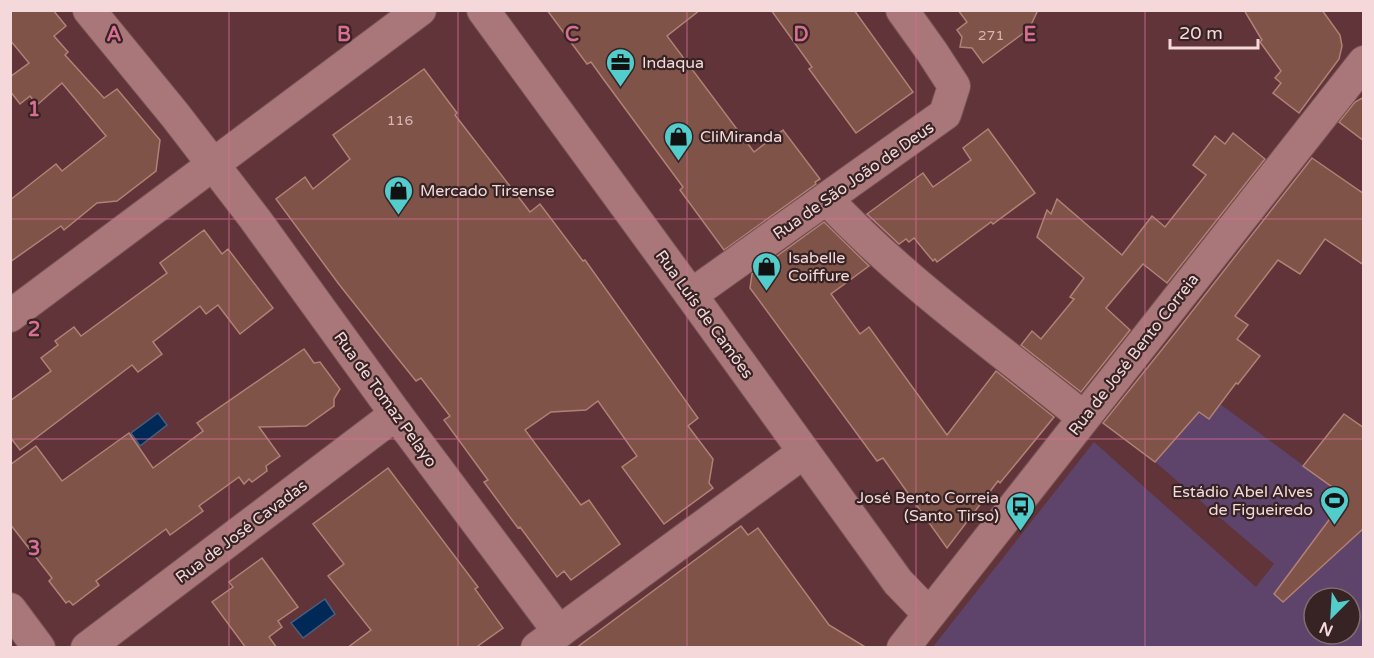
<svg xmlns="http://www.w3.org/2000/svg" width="1374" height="658" viewBox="0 0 1374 658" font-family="'Varela Round',sans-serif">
<rect width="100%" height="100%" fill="#603438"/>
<path fill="#5e436b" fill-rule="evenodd" d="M1176 395 1208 419 1220 404 1334 488 1363 451V647L932 648 1094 442 1256 587 1274 564 1155 462 1178 436ZM1314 598H1350V634H1314Z"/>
<g fill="#002957" stroke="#4a5e7e" stroke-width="1.5">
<polygon points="158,413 167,425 140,446 131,433"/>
<polygon points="325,599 335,614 303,638 291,623"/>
</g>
<g fill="#7f5347" stroke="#b28175" stroke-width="1.5">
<polygon points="10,10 53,10 66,26 54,36 68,52 65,55 104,98 117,89 160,140 156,171 117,201 97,203 64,230 61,226 10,262 10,200 56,164 62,171 106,136 62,83 37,105 30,96 20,104 10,91 10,77 29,63 10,40"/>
<polygon points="547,10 700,10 667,36 754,152 783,130 820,179 815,182 816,184 724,250 680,190 683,187 604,80 591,62 587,64"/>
<polygon points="771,10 854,10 913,92 856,133 809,69 812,67"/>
<polygon points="958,10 1038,10 1029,29 983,63 972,48 960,47 962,37 957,30 967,22"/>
<polygon points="1244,10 1322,10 1340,35 1342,46 1339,59 1299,113 1273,93 1281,83 1275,78 1281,71 1260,42 1262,40"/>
<polygon points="424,69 457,113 455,115 530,212 540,204 583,261 585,260 698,418 688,426 713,459 709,483 713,488 664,524 622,467 637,456 598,401 586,410 551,412 525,430 581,505 589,500 620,544 571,580 564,571 557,577 520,527 518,528 484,482 488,480 444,420 450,416 421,378 416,381 387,345 338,283 276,199 305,177 313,189 350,159 333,135"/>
<polygon points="1364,97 1364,141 1339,122 1355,102"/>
<polygon points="988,129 1035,193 993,224 991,222 937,262 935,259 933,261 914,238 909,242 906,239 899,244 867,214 923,173 933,187 971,160 963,148"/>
<polygon points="1233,133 1265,159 1167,283 1143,264 1106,308 1130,330 1081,392 1021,345 1032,331 1041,339 1074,299 1070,297 1084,278 1037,237 1047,210 1051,214 1057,199 1122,255 1152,216 1165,227 1206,175 1193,165 1215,136 1225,144"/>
<polygon points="1312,158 1364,194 1364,265 1325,239 1300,274 1278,260 1235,316 1248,325 1237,339 1260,356 1238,384 1236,383 1209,419 1199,412 1155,462 1103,423 1176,332"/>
<polygon points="824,222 869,266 831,294 860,334 869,327 947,435 996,371 1054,417 1000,483 998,481 947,548 883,458 877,461 750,288 752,274"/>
<polygon points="204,230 222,254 228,249 273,308 240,334 218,305 206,314 200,306 153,342 162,354 138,372 132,365 20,450 10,437 10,401 51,371 41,358 58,345 55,341 74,327 81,336 167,273 160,263"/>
<polygon points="304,349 314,363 320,362 340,389 334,399 334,406 306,426 259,427 280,456 266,466 267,471 252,482 249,479 244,484 239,477 199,506 203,511 170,535 166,529 96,581 99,585 73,605 69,601 66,603 49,581 52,578 10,524 10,465 36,446 62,481 129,433 153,468 203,431 197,423"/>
<polygon points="1344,414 1364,428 1364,528 1283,602 1274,594 1346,497 1303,466"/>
<polygon points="388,468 478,587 475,589 503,628 475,648 347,648 371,630 328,576 344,564 313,524"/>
<polygon points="741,526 748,535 758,528 829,625 867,648 576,648"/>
<polygon points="262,558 298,607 278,621 282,627 269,637 277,648 246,648 212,602 233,587 229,582"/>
</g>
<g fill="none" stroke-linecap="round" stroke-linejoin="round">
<defs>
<g id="minor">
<polyline points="89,10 175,115 255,219 396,414 559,632"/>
<polyline points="483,10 691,295 898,582 929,614"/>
<path d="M827 199C901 279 998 348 1083 417"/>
<polyline points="691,295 945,114 954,86 932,52 902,10"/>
<polyline points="10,316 420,10"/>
<polyline points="10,609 39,648"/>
<polyline points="87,648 396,414"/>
<polyline points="537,648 804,452"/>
<polyline points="903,648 1364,62"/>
</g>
</defs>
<use href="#minor" stroke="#785357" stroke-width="34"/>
<use href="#minor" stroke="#a9777a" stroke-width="32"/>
</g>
<path fill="none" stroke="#d96f94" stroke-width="1.5" stroke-opacity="0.55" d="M229 10V648M458 10V648M687 10V648M916 10V648M1145 10V648M10 219H1364M10 439H1364"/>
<defs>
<symbol id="office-pin" viewBox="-11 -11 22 30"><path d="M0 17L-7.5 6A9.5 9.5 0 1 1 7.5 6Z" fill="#52cdcc" stroke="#372324"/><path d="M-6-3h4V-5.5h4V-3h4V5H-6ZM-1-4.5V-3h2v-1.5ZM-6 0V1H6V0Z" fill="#111"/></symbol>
<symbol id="shop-pin" viewBox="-11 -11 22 30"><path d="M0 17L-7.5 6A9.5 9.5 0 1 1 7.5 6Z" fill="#52cdcc" stroke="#372324"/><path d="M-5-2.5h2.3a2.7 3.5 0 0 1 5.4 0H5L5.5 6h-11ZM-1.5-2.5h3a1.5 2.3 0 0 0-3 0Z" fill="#111"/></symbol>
<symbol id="stadium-pin" viewBox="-11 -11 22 30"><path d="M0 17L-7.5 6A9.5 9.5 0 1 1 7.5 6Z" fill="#52cdcc" stroke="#372324"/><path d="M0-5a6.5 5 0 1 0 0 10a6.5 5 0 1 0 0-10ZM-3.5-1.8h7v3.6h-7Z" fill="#111"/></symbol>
<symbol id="bus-pin" viewBox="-11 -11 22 30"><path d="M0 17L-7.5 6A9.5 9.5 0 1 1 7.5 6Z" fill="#52cdcc" stroke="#372324"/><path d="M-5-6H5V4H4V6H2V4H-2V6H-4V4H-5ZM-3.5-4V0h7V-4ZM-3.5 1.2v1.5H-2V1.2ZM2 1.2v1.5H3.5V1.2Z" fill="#111"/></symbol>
</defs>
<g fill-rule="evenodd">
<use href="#office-pin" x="604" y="46" width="33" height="45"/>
<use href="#shop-pin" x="662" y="120" width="33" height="45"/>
<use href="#shop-pin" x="382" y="174" width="33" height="45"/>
<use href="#shop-pin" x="750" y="250" width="33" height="45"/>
<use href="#stadium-pin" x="1318" y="484" width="33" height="45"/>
<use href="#bus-pin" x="1004" y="490" width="33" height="45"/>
</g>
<g text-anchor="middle" stroke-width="4.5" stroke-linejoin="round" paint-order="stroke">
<g font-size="14" fill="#d8b8b5">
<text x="991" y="40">271</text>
<text x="400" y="125">116</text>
</g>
<g font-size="16" fill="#f5d9da" stroke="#372324" text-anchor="start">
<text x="642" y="68">Indaqua</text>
<text x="700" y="142">CliMiranda</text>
<text x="420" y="196">Mercado Tirsense</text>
<text x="788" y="263">Isabelle<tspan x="788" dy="18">Coiffure</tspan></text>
<text x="1313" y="497" text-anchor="end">Estádio Abel Alves<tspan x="1313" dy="18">de Figueiredo</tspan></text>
<text x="999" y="503" text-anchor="end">José Bento Correia<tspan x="999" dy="18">(Santo Tirso)</tspan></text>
</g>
<g font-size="16" fill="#f5d9da" stroke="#372324">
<text transform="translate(853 180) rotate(-35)" y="6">Rua de São João de Deus</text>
<text transform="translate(705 314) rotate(54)" y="6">Rua Luís de Camões</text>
<text transform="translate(1133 354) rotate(-52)" y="6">Rua de José Bento Correia</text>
<text transform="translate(386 399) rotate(54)" y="6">Rua de Tomaz Pelayo</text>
<text transform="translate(241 531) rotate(-37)" y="6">Rua de José Cavadas</text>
</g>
</g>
<g font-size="20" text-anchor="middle" font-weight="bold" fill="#d96f94" stroke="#372324" stroke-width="4.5" stroke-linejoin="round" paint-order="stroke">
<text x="114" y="41">A</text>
<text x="344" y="41">B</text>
<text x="572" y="41">C</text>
<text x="801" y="41">D</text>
<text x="1030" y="41">E</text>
<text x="34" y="116">1</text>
<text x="34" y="336">2</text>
<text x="34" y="555">3</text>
</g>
<rect width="1374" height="658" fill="none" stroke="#f5d9da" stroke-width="24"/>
<g transform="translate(1332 616) rotate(204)"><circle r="28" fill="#372324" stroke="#836c6d" stroke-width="1.5"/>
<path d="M0-4.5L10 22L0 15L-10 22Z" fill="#52cdcc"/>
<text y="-9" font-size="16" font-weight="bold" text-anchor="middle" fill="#f5d9da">N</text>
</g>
<path d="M1170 39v9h88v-9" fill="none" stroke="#f5d9da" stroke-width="3"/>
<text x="1179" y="39" font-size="18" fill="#f5d9da" stroke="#372324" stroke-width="4.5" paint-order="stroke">20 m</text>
</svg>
